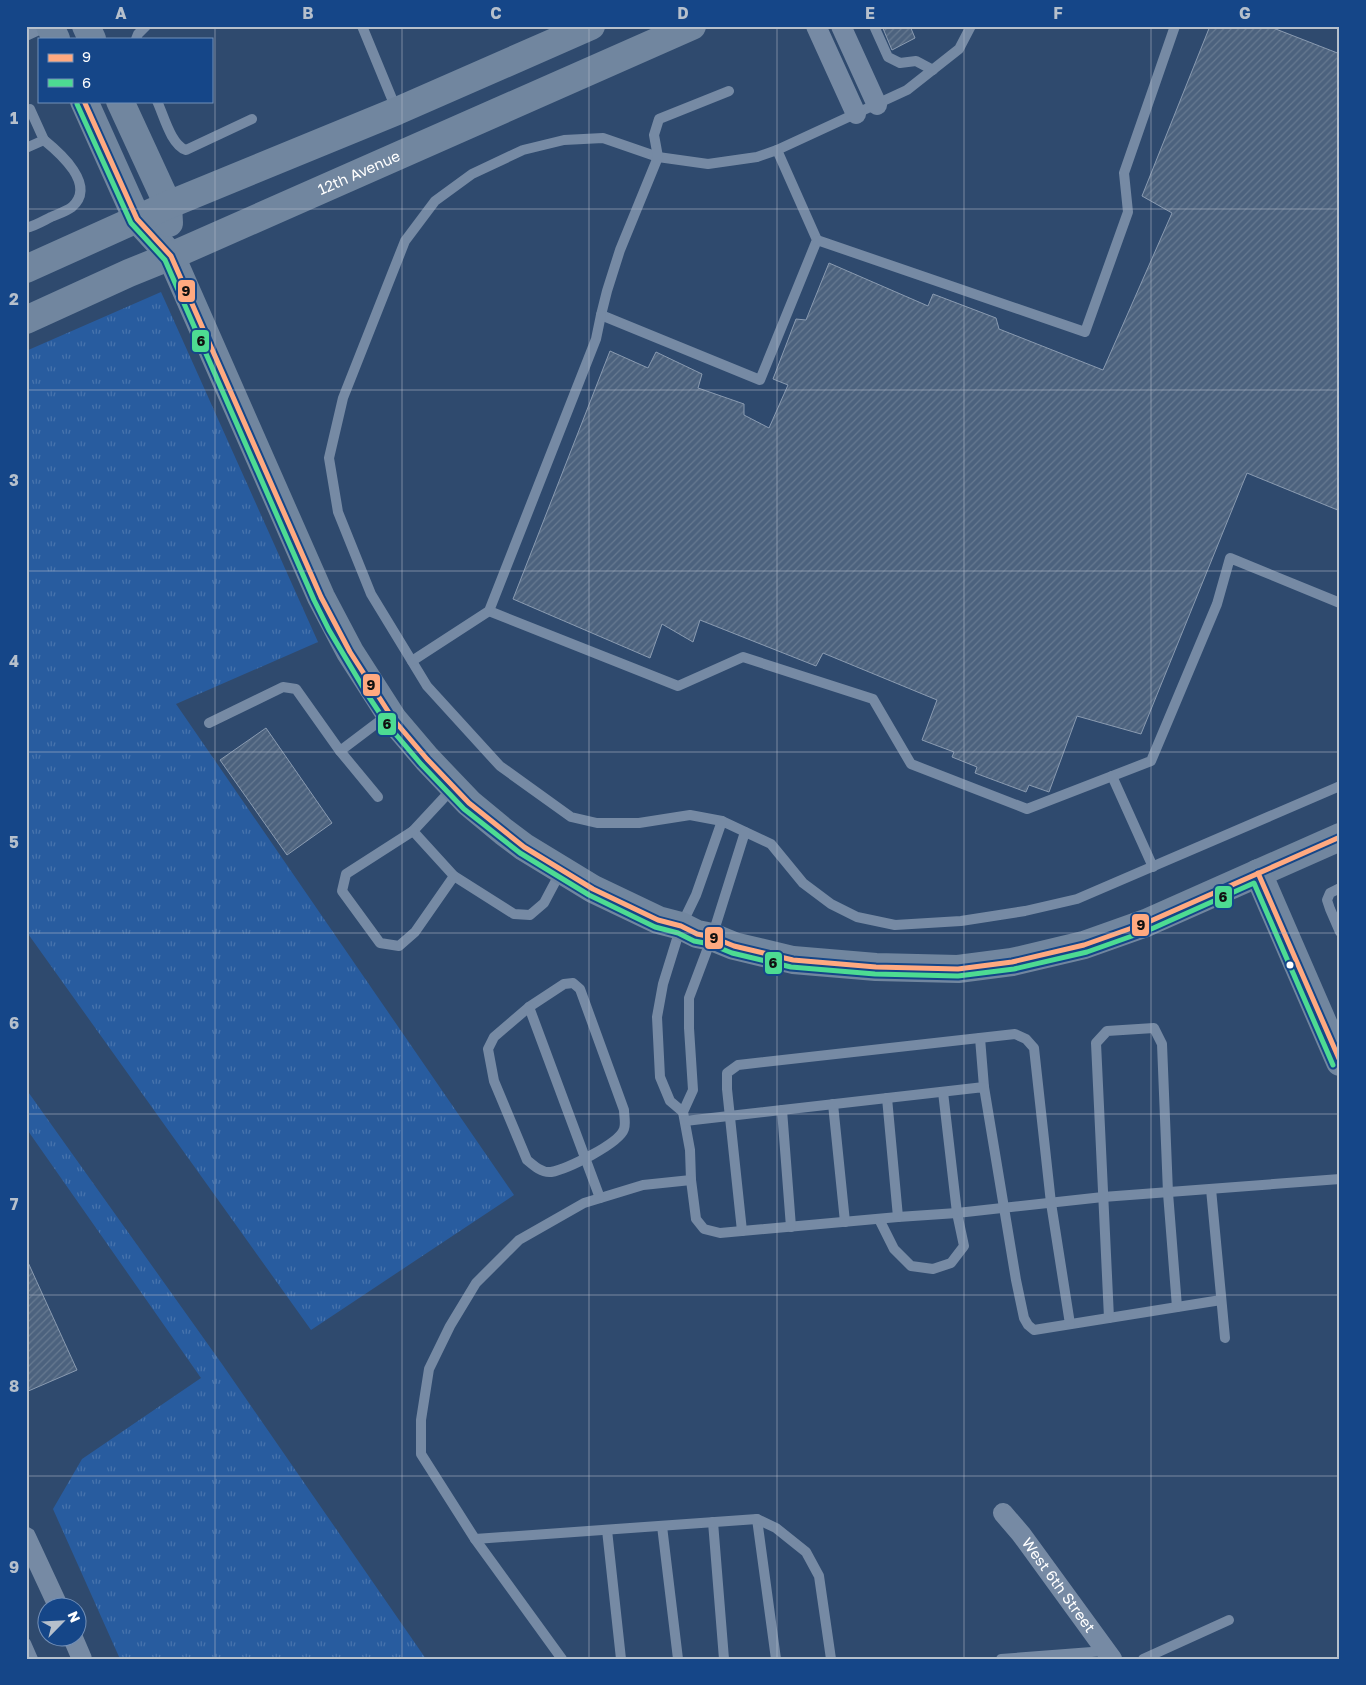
<svg xmlns="http://www.w3.org/2000/svg" width="1366" height="1685" viewBox="0 0 1366 1685" font-family="'Golos Text',sans-serif">
<defs>
<pattern id="grass-tufts" width="24" height="20" patternUnits="userSpaceOnUse" patternTransform="scale(1.25)"><rect width="24" height="20" fill="#285c9f"/><path d="M3 7l-1-3M5 7V3M7 7l1-3M15 17l-1-3M17 17v-4M19 17l1-3" fill="none" stroke="#4874ad"/></pattern>
<pattern id="building-hatch" width="6" height="6" patternUnits="userSpaceOnUse" patternTransform="scale(1.25)"><rect width="6" height="6" fill="#4c627e"/><path d="M-1 1l2-2M0 6l6-6M5 7l2-2" fill="none" stroke="#677a91"/></pattern>
</defs>
<rect width="100%" height="100%" fill="#2f4a6e"/>
<g fill="url(#grass-tufts)">
<polygon points="161,292 318,642 176,704 514,1195 311,1330 26,931 26,351"/>
<polygon points="26,1089 222,1364 426,1659 120,1659 53,1509 82,1459 201,1378 26,1128"/>
</g>
<g fill="url(#building-hatch)" stroke="#8a9bb1">
<polygon points="882,26 910,26 915,38 892,50"/>
<polygon points="1210,26 1268,26 1340,54 1340,511 1247,473 1141,734 1077,716 1049,792 1029,785 1026,792 975,773 977,767 952,757 954,752 922,740 937,700 823,653 816,666 700,620 693,642 662,624 650,658 513,599 610,351 648,368 656,352 702,374 698,388 744,404 744,415 769,428 788,385 773,379 796,319 806,320 829,263 928,306 933,294 996,318 999,329 1103,370 1172,213 1142,196"/>
<polygon points="266,728 332,823 287,855 220,760"/>
<polygon points="26,1258 77,1370 26,1392"/>
</g>
<g fill="none" stroke-linecap="round" stroke-linejoin="round">
<g stroke="#768aa4" stroke-width="10">
<polyline points="362,26 397,111"/>
<polyline points="874,26 888,57 900,63 916,61 933,70"/>
<polyline points="971,26 959,49 907,90 777,150 757,157 708,164 658,157 603,138 564,140 523,150 472,174 435,201 405,241 343,398 329,458 338,512 371,594 427,686 500,766 571,817 597,823 639,823 690,815 722,821 771,844 803,883 831,904 857,917 895,925 961,921 1025,911 1077,899 1340,786"/>
<polyline points="26,36 48,26"/>
<polyline points="136,39 138,34 146,26"/>
<polyline points="729,91 659,119 654,135 658,157 620,250 607,291 601,315 760,380 817,240 777,150"/>
<path d="M157 101C164 116 171 145 186 150L252 119"/>
<polyline points="26,111 30,109 44,140 26,148"/>
<path d="M26 228C35 226 43 221 51 217 58 214 67 211 72 207 97 185 60 153 44 140"/>
<polyline points="817,240 1085,332 1128,212 1124,173 1175,26"/>
<polyline points="489,611 678,686 743,657 873,699 911,764 1027,809 1151,761 1217,604 1230,558 1340,603"/>
<polyline points="412,661 489,611 596,339 601,315"/>
<polyline points="209,723 283,687 296,689 340,751"/>
<polyline points="1112,776 1153,867"/>
<polyline points="453,788 413,831 454,876 514,914 530,915 544,903 561,871"/>
<polyline points="378,797 340,751 389,714"/>
<polyline points="413,831 346,874 342,891 380,943 399,946 415,932 454,876"/>
<polyline points="745,832 712,937 689,998 689,1028 693,1090 683,1112 690,1150 691,1180 696,1219 704,1229 720,1233 898,1217 957,1213 1103,1197 1340,1179"/>
<polyline points="1340,888 1330,893 1327,900 1330,909 1340,932"/>
<path d="M573 983 580 989 624 1110C624 1115 626 1124 624 1129 619 1144 567 1169 551 1172 542 1173 534 1166 527 1160L494 1081 488 1049 494 1037 529 1007 564 984Z"/>
<polyline points="529,1007 600,1198"/>
<polyline points="980,1038 984,1087"/>
<polyline points="887,1098 898,1217"/>
<polyline points="833,1104 845,1222"/>
<polyline points="782,1110 791,1227"/>
<polyline points="683,1112 670,1101 660,1077 657,1017 663,984 681,926 696,895 722,821"/>
<polyline points="685,1121 984,1087 1016,1280 1024,1318 1028,1325 1034,1330 1221,1300"/>
<polyline points="1211,1189 1225,1338"/>
<polyline points="879,1219 894,1249 911,1266 933,1269 951,1263 964,1246 957,1213 943,1092"/>
<polyline points="742,1231 727,1089 727,1073 738,1065 1015,1034 1026,1039 1034,1048 1051,1203 1070,1324"/>
<polyline points="1109,1318 1096,1043 1107,1031 1154,1028 1162,1044 1168,1193 1177,1307"/>
<polyline points="757,1519 776,1659"/>
<polyline points="713,1522 724,1659"/>
<polyline points="662,1526 678,1659"/>
<polyline points="607,1530 621,1659"/>
<polyline points="475,1539 757,1519 776,1528 806,1552 819,1576 831,1659"/>
<polyline points="26,1643 33,1659"/>
<polyline points="562,1659 475,1539 421,1454 421,1420 429,1369 450,1326 476,1283 519,1240 584,1203 643,1185 691,1180"/>
<polyline points="1001,1659 1105,1651"/>
<polyline points="1143,1659 1229,1620"/>
</g>
<g stroke="#768aa4" stroke-width="20">
<polyline points="816,26 856,114"/>
<polyline points="841,26 877,105"/>
<path id="s1" d="M1003 1513 1021 1534 1112 1659"/>
<polyline points="26,1537 59,1608"/>
<polyline points="73,1638 82,1659"/>
</g>
<g stroke="#71869f" stroke-width="28">
<polyline points="50,26 56,39"/>
<polyline points="86,26 92,39"/>
<polyline points="84,101 137,219 171,256 321,597 350,652 393,719 427,759 469,803 504,832 524,847 593,889 658,920 681,926 697,934 712,937 734,946 793,960 876,967 958,969 1012,962 1084,945 1146,923 1340,837"/>
<polyline points="120,101 168,205 169,223"/>
<polyline points="26,269 168,205 397,111 591,26"/>
<path id="s2" d="M26 320 129 273 171 256 692 26"/>
<polyline points="1258,873 1340,1062"/>
</g>
<defs>
<g id="bus-1">
<polyline points="84,101 137,219 171,256 321,597 350,652 393,719 427,759 469,803 524,847 593,889 658,920 681,926 697,934 712,937 734,946 793,960 876,967 958,969 1012,962 1084,945 1146,923 1340,837"/>
<polyline points="1258,873 1340,1061"/>
</g>
<polyline id="bus-2" points="77,104 131,223 165,260 314,600 329,630 367,694 387,724 421,764 464,809 520,853 589,895 655,927 678,933 694,941 710,944 732,953 791,967 875,974 958,976 1014,969 1087,952 1149,930 1254,883 1333,1065"/>
</defs>
<use href="#bus-1" stroke="#154688" stroke-width="9"/>
<use href="#bus-2" stroke="#154688" stroke-width="9"/>
<use href="#bus-1" stroke="#ffa980" stroke-width="5"/>
<use href="#bus-2" stroke="#4ddb92" stroke-width="5"/>
</g>
<path fill="none" stroke="#b6c0cc" stroke-width="1" stroke-opacity="0.55" d="M215 26V1659M402 26V1659M589 26V1659M777 26V1659M964 26V1659M1151 26V1659M26 209H1340M26 390H1340M26 571H1340M26 752H1340M26 933H1340M26 1114H1340M26 1295H1340M26 1476H1340"/>
<circle fill="#fff" stroke="#154688" stroke-width="2" cx="1290" cy="965" r="4.5"/>
<g text-anchor="middle" stroke-width="5" stroke-linejoin="round" paint-order="stroke">
<g font-size="15" fill="#fff" stroke="#154688">
<text dy="5" stroke="none"><textPath href="#s2" startOffset="364">12th Avenue</textPath></text>
<text dy="5" stroke="none"><textPath href="#s1" startOffset="91">West 6th Street</textPath></text>
</g>
</g>
<g stroke="#154688" stroke-width="2">
<rect x="177" y="279" width="19" height="24" rx="5" fill="#ffa980"/>
<rect x="191" y="329" width="19" height="24" rx="5" fill="#4ddb92"/>
<rect x="362" y="673" width="19" height="24" rx="5" fill="#ffa980"/>
<rect x="377" y="712" width="20" height="24" rx="5" fill="#4ddb92"/>
<rect x="1214" y="885" width="19" height="24" rx="5" fill="#4ddb92"/>
<rect x="1131" y="913" width="19" height="24" rx="5" fill="#ffa980"/>
<rect x="704" y="926" width="20" height="24" rx="5" fill="#ffa980"/>
<rect x="764" y="951" width="19" height="24" rx="5" fill="#4ddb92"/>
</g>
<g font-size="14" text-anchor="middle" font-weight="bold" fill="#111">
<text x="186" y="296">9</text>
<text x="201" y="346">6</text>
<text x="371" y="690">9</text>
<text x="387" y="729">6</text>
<text x="1223" y="902">6</text>
<text x="1141" y="930">9</text>
<text x="714" y="943">9</text>
<text x="773" y="968">6</text>
</g>
<rect width="1366" height="1685" fill="none" stroke="#154688" stroke-width="55"/>
<rect x="38" y="38" width="175" height="65" fill="#154688" stroke="#7390b8"/>
<rect x="48" y="54" width="25" height="8" fill="#ffa980" stroke="#7390b8"/>
<text x="82" y="62" font-size="15" fill="#ffffff">9</text>
<rect x="48" y="79" width="25" height="8" fill="#4ddb92" stroke="#7390b8"/>
<text x="82" y="88" font-size="15" fill="#ffffff">6</text>
<g transform="translate(62 1622) rotate(66)"><circle r="24" fill="#154688" stroke="#7390b8"/>
<path d="M0-4L9 19L0 12L-9 19Z" fill="#b6c0cc"/>
<text y="-8" font-size="14" font-weight="bold" text-anchor="middle" fill="#ffffff">N</text>
</g>
<rect x="28" y="28" width="1310" height="1630" fill="none" stroke="#b6c0cc" stroke-width="2"/>
<g font-size="16" text-anchor="middle" font-weight="bold" fill="#b6c0cc">
<text x="121" y="19">A</text>
<text x="308" y="19">B</text>
<text x="496" y="19">C</text>
<text x="683" y="19">D</text>
<text x="870" y="19">E</text>
<text x="1058" y="19">F</text>
<text x="1245" y="19">G</text>
<text x="14" y="124">1</text>
<text x="14" y="305">2</text>
<text x="14" y="486">3</text>
<text x="14" y="667">4</text>
<text x="14" y="848">5</text>
<text x="14" y="1029">6</text>
<text x="14" y="1210">7</text>
<text x="14" y="1392">8</text>
<text x="14" y="1573">9</text>
</g>
</svg>
